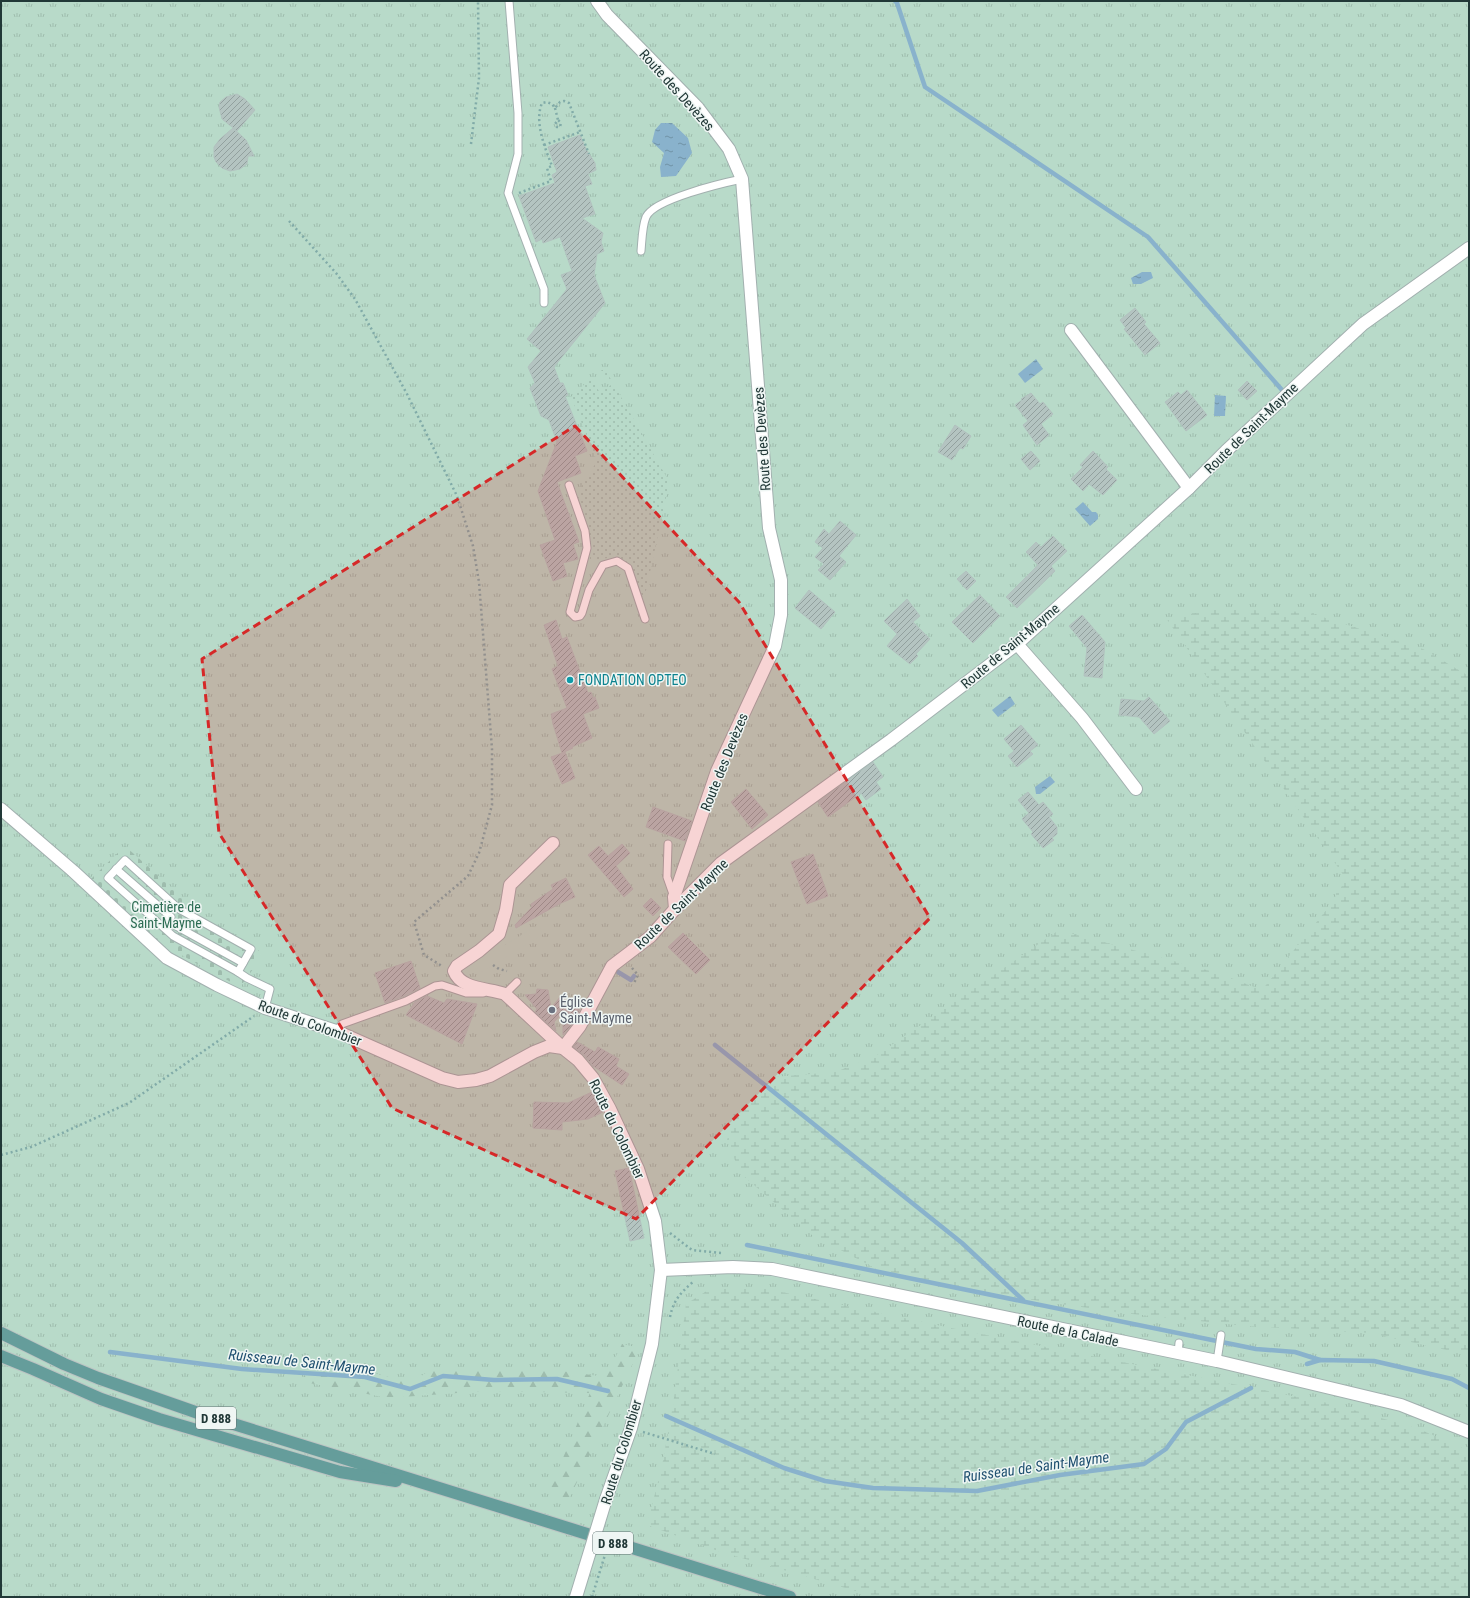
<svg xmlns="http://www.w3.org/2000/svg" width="1470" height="1598" viewBox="0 0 1470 1598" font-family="'Roboto Condensed',sans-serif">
<defs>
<pattern id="grass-tufts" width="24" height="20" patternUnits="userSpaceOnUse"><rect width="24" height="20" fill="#b8dac9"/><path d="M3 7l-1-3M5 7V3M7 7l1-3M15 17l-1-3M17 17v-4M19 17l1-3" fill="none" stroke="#9ebcad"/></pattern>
<pattern id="forest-firs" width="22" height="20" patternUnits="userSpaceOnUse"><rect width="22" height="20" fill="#b8dac9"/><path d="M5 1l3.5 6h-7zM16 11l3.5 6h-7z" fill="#9ebcad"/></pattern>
<pattern id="wetland-marsh" width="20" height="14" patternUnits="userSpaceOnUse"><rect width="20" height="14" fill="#b8dac9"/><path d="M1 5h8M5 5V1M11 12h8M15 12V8" fill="none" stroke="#9ebcad"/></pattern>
<pattern id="cemetery-stones" width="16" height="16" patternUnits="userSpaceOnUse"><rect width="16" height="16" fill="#b8dac9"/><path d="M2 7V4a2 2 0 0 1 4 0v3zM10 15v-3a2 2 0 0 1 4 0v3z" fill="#9ebcad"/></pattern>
<pattern id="park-dots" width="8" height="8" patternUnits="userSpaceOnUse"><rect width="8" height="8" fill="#b8dac9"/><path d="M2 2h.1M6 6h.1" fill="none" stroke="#9ebcad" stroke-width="1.8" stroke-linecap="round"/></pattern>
<pattern id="water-ripples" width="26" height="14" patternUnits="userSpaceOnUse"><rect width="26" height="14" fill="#89b2cc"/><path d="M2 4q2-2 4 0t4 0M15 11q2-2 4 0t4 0" fill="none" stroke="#7092a6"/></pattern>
<pattern id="building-hatch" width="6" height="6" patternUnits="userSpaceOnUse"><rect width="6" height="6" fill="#b4c4c1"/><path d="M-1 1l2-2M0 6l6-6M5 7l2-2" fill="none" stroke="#92a09e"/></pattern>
</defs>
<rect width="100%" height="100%" fill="#dfe9e7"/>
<rect fill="url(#grass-tufts)" x="1" y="1" width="1468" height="1596"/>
<polygon fill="url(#forest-firs)" points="622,1344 640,1348 569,1499 548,1494 590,1393 485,1391 388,1398 304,1382 304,1366 351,1367 411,1383 430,1370 485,1368 555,1370 606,1377"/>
<g fill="url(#wetland-marsh)">
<polygon points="1220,609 1307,612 1423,649 1469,676 1469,1355 1370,1333 1246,1326 1122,1313 1005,1296 886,1274 812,1235 740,1173 727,1140 735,1114 774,1077 835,1072 874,1057 1059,930 1218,973 1262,990 1331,904 1346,879 1166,618"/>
<polygon points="713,1287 763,1288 951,1328 1333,1404 1419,1429 1469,1451 1469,1597 876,1597 718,1551 647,1525 662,1466 673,1405 686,1304"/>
</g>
<polygon fill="url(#cemetery-stones)" points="125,846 201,914 264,954 240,987 163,945 91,879"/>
<polygon fill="url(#park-dots)" points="601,370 605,370 612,381 667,478 667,493 644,600 629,563 617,557 590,560 589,528 577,494 597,461 571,397 591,378 600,393 611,385"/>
<polygon fill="#b8dac9" points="538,925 543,934 482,972 471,965"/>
<g fill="url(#water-ripples)">
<polygon points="661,123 672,123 688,138 692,153 676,176 661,177 660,167 664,153 652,142 655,130"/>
<polygon points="1142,272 1151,272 1153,278 1141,284 1133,284 1131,278"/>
<polygon points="1036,359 1043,369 1025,383 1018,374"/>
<polygon points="1215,395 1226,396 1225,416 1214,416"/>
<polygon points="1083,502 1092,512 1096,512 1098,515 1098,519 1090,526 1075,509"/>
<polygon points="1010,696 1015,704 998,717 992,710"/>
<polygon points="1050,776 1055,782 1040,794 1036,794 1035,787"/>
</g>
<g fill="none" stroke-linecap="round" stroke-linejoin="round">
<g stroke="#89b2cc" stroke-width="4.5">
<polyline points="895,1 897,3 925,87 1148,237 1282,390"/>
<polyline points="618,972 631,980 634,976"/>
<polyline points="715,1045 962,1243 1023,1300"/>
<polyline points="747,1245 1256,1349 1295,1352 1320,1360"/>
<polyline points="110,1352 242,1369 365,1377 410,1389 443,1376 494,1380 557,1379 608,1391"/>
<polyline points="1307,1364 1320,1360 1374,1361 1452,1379 1469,1388"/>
<polyline points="666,1416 784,1468 825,1481 873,1488 977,1491 1060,1475 1144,1464 1166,1449 1186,1422 1251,1388"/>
</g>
</g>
<g fill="url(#building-hatch)" stroke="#b2c2bf">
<polygon points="237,94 245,99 255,110 237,131 222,119 219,107 220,102 226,97"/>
<polygon points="233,128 246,140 254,156 248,156 247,164 240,169 230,171 222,168 216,162 214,157 214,147 220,139"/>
<polygon points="580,135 586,149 595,163 596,170 588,174 592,184 585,186 595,214 582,218 603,233 601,242 604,251 597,254 594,275 605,303 554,367 560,383 563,383 568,395 565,396 587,451 575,456 581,473 557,482 579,542 573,544 578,559 563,563 567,576 553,581 540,545 555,540 538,491 557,442 549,420 541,416 530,388 535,383 528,367 541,351 527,339 567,289 561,275 572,271 560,237 543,243 542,239 536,242 519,196 555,183 552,175 557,172 548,147"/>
<polygon points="1135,308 1146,322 1144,324 1160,343 1145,355 1124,329 1126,328 1120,320"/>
<polygon points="1247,381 1257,391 1247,400 1238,390"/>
<polygon points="1187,390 1207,415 1186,431 1165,402 1178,392 1181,395"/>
<polygon points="1031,393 1040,404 1043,402 1053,414 1041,424 1049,435 1037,445 1023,425 1028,421 1015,405 1022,400 1021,399"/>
<polygon points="955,425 971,436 963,449 960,448 952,460 938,452"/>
<polygon points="1031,451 1040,461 1030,470 1021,459"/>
<polygon points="1093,451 1108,467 1106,469 1117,480 1103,495 1089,484 1083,491 1071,479 1083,467 1080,465"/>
<polygon points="840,521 856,535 839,556 846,562 830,580 818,570 824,564 815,557 823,548 815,542 824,529 829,534"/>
<polygon points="1053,536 1067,551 1051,566 1055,571 1017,608 1006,597 1038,565 1026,552 1036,542 1041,547"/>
<polygon points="966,571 976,581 967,590 957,579"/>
<polygon points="809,590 835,612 821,629 795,608"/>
<polygon points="980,595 1000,616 973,643 952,622"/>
<polygon points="907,599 920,616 913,622 930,639 916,654 918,656 910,664 887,646 897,634 884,621"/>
<polygon points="1082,615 1105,642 1102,678 1084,676 1087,648 1069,626"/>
<polygon points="556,620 562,639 567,637 588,693 591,692 593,698 595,697 599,708 583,714 592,738 572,747 573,748 562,753 553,724 551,714 567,708 552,669 558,666 544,625"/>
<polygon points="1149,697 1170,721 1154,734 1139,717 1119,715 1121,699 1144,701"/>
<polygon points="1021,725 1038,745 1030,751 1033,754 1017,767 1008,756 1014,751 1004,739"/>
<polygon points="565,752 575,778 562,784 551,757"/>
<polygon points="873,762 883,777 876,782 881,789 866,800 861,793 828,817 818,802"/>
<polygon points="746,789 768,815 752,829 731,802"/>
<polygon points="1028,792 1039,805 1043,802 1053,814 1049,817 1057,827 1057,834 1052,838 1054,840 1043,848 1031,834 1033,832 1022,819 1029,813 1018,800"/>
<polygon points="653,807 692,821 685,841 646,827"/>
<polygon points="622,844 630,853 616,866 633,889 624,897 588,855 599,846 608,856"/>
<polygon points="813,854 828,896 807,904 791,862"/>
<polygon points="566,878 575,897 559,904 516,928 515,925 532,907 531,904 553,889 551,885"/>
<polygon points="651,898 661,908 653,916 643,906"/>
<polygon points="683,933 710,960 696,974 668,947"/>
<polygon points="411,961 420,988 404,996 385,1003 375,973"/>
<polygon points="537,989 548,990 551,1008 561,996 573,1006 580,998 579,1012 574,1022 563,1035 563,1012 554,1022 556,1031 535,1012 537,1009 525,995 536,994"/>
<polygon points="427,996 444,1003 447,999 477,1004 462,1044 406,1015 415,1002"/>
<polygon points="577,1042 595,1052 598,1047 619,1059 616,1066 629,1074 622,1085 593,1066 584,1055 573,1047"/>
<polygon points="592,1092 603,1112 588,1119 562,1122 562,1130 533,1128 534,1102 568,1103"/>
<polygon points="629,1168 644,1238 630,1241 615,1171"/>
</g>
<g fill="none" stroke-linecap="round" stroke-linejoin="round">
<defs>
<g id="service">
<polyline points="509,1 518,113 518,154 508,193 544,289 544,303"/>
<path d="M641 251C642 241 642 227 646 217 654 199 723 183 742 179"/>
<polyline points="569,485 585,531 587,548 570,612 575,617 580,616 582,613 589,590 603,565 617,561 628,568 645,619"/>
<polyline points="668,844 667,877 674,897"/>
<polygon points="125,860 179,909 251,949 238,972 173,936 108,878"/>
<polyline points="116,869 171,917"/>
<polyline points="167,921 243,963"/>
<polyline points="238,972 247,978 270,989 265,1008"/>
<polyline points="505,994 517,982"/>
<polyline points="336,1031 342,1024 406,1001 435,986 442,985 466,993 483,993"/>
<polyline points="1178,1353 1179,1343"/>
<polyline points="1217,1361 1221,1335"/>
</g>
<g id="minor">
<polyline points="597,1 607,15 698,108 729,149 742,179 769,528 781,580 781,615 775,646 717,771 674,897 675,909"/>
<polyline points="1071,330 1189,488"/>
<polyline points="1017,644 1082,718 1136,789"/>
<path d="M553 843 510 885 506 910 499 934 479 951 457 966 454 971C461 990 489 988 505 994L563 1048"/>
<polyline points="661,1270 733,1267 772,1269 1217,1361 1401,1405 1469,1432"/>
</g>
<g id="tertiary">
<polyline points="1,809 73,871 167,958 217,985 265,1008 336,1031 442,1078 458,1082 476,1080 490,1076 534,1052 549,1046 563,1048 578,1060 593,1078 610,1109 638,1169 655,1221 661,1270 652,1344 631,1428 606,1499"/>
<polyline points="563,1048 580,1026 612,966 650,937 675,909 721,863 891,740 1017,644 1189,488 1226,451 1363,324 1469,248"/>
</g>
<g id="primary">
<polyline points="1,1333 64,1364 98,1378 201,1414 790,1597"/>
<polyline points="1,1356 33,1369 101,1399 159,1419 340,1472 396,1481"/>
</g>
</defs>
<use href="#service" stroke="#a2b0af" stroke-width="9"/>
<use href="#minor" stroke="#a2b0af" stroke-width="14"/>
<use href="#tertiary" stroke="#a2b0af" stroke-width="14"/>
<use href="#primary" stroke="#bcc3c3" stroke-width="14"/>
<g stroke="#81aba8" stroke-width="2.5" stroke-dasharray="2 3" stroke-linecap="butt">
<polyline points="555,108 558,120 555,124 557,127 560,127 561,123 558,120"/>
<polyline points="471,144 479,78 478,1"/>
<polyline points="544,145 580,132"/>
<path d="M519 193 551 181 547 168 552 166C545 148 534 122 542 103L547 102 552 104 555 108 560 102 564 101 569 103 589 154"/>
<polyline points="289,221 336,273 355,299 407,394 457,496 473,546 479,582 492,749 492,805 479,853 468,876 414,922 424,955 442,966"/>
<polyline points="493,965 499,969 507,971"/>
<polyline points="632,968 638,975 634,983"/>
<polyline points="1,1155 31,1147 129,1103 254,1016"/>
<polyline points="670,1233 692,1250 721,1253"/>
<path d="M670 1317C673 1301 681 1292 693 1282"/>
<polyline points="643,1432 715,1454"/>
</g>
<use href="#service" stroke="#fff" stroke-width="7"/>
<use href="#minor" stroke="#fff" stroke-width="12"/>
<use href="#tertiary" stroke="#fff" stroke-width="12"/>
<use href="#primary" stroke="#659d9b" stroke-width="12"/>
<defs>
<polyline id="tertiary-bridge" points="576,1597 606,1499"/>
</defs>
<use href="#tertiary-bridge" stroke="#a2b0af" stroke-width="14" stroke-linecap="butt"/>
<polyline stroke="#81aba8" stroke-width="2.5" stroke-dasharray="2 3" stroke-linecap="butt" points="592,1597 612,1532"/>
<use href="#tertiary-bridge" stroke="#fff" stroke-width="12"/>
</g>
<path fill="#d62828" fill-opacity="0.2" stroke="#d62828" stroke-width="3" stroke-dasharray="8 5" stroke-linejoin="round" d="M575 426 739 602 930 918 636 1219 392 1108 219 833 202 659Z"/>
<circle fill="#0f9aa8" stroke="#eff6f4" stroke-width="1.5" cx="570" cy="680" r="4"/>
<circle fill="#6b7280" stroke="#eff6f4" stroke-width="1.5" cx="552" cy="1010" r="4"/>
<g text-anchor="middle" stroke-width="3" stroke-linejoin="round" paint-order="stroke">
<g fill="#eff6f4" stroke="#5f7170" stroke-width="1">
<rect x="196" y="1407" width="40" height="22" rx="3"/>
<rect x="593" y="1532" width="40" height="22" rx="3"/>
</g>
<g font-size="13" font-weight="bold" fill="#213837">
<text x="216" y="1423">D 888</text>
<text x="613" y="1548">D 888</text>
</g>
<g font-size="14" fill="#213837" stroke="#eff6f4">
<text transform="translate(677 90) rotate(48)" y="5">Route des Devèzes</text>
<text transform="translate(1251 428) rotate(-44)" y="5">Route de Saint-Mayme</text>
<text transform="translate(762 439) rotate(-94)" y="5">Route des Devèzes</text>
<text transform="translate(1010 646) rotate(-40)" y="5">Route de Saint-Mayme</text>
<text transform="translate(724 762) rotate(-68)" y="5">Route des Devèzes</text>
<text transform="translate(681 904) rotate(-44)" y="5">Route de Saint-Mayme</text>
<text transform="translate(310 1023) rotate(20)" y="5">Route du Colombier</text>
<text transform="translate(617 1129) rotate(64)" y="5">Route du Colombier</text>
<text transform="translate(1068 1331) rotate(12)" y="5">Route de la Calade</text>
<text transform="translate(621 1452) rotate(-73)" y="5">Route du Colombier</text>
</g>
<g font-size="14" fill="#0d838f" stroke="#eff6f4" text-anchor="start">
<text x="578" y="685">FONDATION OPTEO</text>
</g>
<g font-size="14" fill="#2d6d54" stroke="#eff6f4">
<text x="166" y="912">Cimetière de<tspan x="166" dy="16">Saint-Mayme</tspan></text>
</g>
<g font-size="14" fill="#5b616d" stroke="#eff6f4" text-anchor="start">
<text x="560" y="1007">Église<tspan x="560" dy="16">Saint-Mayme</tspan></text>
</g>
<g font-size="15" font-style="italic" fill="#1f5070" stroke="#eff6f4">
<text transform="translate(302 1362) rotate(6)" y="5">Ruisseau de Saint-Mayme</text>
<text transform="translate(1036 1467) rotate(-8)" y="5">Ruisseau de Saint-Mayme</text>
</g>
</g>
<rect width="1470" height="1598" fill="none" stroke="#213837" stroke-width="4"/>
</svg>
